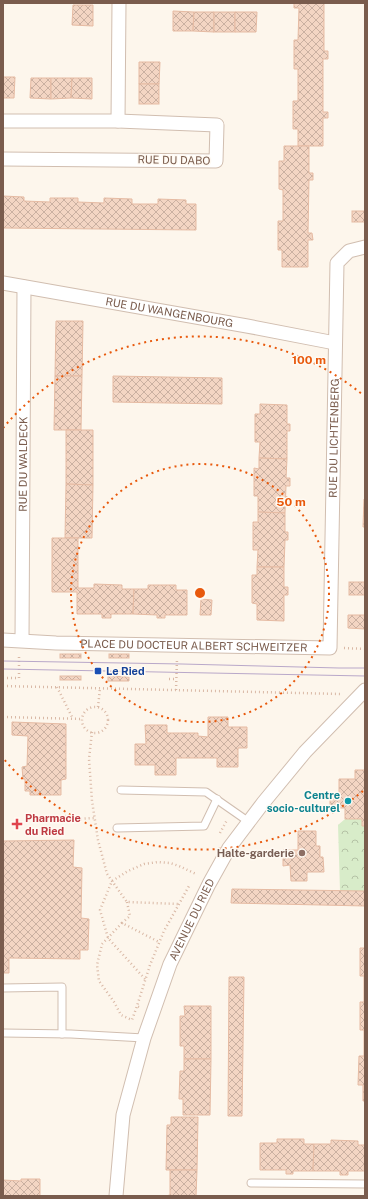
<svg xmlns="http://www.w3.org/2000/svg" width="368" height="1199" viewBox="0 0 368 1199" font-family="'Public Sans',sans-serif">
<defs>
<pattern id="park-crowns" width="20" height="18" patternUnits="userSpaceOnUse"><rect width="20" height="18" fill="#d8ecc9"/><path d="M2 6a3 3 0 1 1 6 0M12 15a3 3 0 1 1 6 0" fill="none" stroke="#b4c2a5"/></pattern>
<pattern id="building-cross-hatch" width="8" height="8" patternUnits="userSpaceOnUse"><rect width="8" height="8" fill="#f3d5c3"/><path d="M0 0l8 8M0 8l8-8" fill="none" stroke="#cab0a1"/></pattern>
</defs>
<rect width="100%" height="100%" fill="#fdf6ec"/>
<polygon fill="url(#park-crowns)" points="345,819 362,819 362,826 365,826 365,891 340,891 338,825"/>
<g fill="url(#building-cross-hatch)" stroke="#e6bba3">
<polygon points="294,3 324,3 324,51 328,51 328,59 323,59 323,112 328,112 328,118 323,118 323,146 298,146 298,129 293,129 293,101 298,101 298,69 294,69 294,40 298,40 299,8 294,8"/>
<polygon points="73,5 93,5 93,26 72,25"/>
<polygon points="173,11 194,12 193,31 173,31"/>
<polygon points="194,12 214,12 214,32 193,31"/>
<rect x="214" y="12" width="21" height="20"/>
<polygon points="235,12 257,12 256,32 235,32"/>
<polygon points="139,62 160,62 159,84 139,84"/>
<polygon points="3,77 15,77 14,98 3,98"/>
<polygon points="31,78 51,78 51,99 30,98"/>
<polygon points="51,78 72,78 71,98 51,99"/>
<polygon points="72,78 92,78 92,99 71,98"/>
<rect x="139" y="84" width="20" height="20"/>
<polygon points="284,146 309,146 309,173 313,173 313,180 309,180 308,233 312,233 313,240 308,240 308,267 282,267 282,250 278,250 278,221 283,221 283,190 279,189 279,161 284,161"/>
<polygon points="3,196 24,197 24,201 50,202 50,198 78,198 78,202 104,203 104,198 132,199 132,204 158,204 158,199 186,200 186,204 196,204 196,230 3,228"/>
<rect x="352" y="211" width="13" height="11"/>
<polygon points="56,321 83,321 82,376 55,376"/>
<polygon points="55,376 82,376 81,430 54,430"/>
<polygon points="113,376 222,378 222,404 113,402"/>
<polygon points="260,404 287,405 287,424 290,424 290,431 287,431 287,459 259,458 260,442 255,442 255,414 260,414"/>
<polygon points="66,430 93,430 93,485 66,484"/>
<polygon points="259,458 287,459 286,478 290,478 290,486 286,486 285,513 258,512 258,496 254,496 254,468 259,469"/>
<polygon points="66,484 93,485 92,538 65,538"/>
<polygon points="364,499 365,499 365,527 363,527"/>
<polygon points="258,512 285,513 285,532 288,532 288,540 285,540 284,567 257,567 258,550 253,550 253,522 258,522"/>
<polygon points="52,538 78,538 78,588 94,588 94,584 122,585 122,589 134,589 133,614 111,614 111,618 102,618 102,614 77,614 77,592 52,592"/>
<polygon points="257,567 284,567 284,587 288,587 288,595 284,595 284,621 257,620 257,604 252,603 252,575 257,575"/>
<rect x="349" y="582" width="16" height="13"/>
<polygon points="148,585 176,585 176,590 187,590 187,615 165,615 165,618 157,618 157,615 133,614 134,589 148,589"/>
<polygon points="201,599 212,600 211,615 200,615"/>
<polygon points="348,615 365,615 365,629 348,628"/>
<rect x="60" y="654" width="21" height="4"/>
<rect x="109" y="654" width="20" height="4"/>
<rect x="60" y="676" width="21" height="4"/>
<polygon points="108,676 129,677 129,681 108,681"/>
<polygon points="208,717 228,717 228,727 247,727 247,748 238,748 238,767 217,767 217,758 176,758 176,775 155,775 155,765 135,765 135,744 146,744 145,725 167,725 167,733 198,733 198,736 208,737"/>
<polygon points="12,722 66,724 66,779 61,780 61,795 30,795 30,791 25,791 25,779 23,779 22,767 27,766 28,736 12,735"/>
<polygon points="355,770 365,770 365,826 362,826 362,819 345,819 345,808 330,808 330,793 339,793 339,779 355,779"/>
<polygon points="298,831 316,831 316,846 320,846 320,857 323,857 324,872 307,872 307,881 291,881 290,865 283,866 283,850 298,850"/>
<polygon points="74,840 73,867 82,868 81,918 89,919 88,950 80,950 80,959 9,958 9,973 3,973 3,841"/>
<polygon points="232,889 365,891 365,906 231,903"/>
<polygon points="365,940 365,992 364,992 364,976 360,976 360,948 365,948"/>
<polygon points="229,977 244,977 242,1116 228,1116"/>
<polygon points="364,992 365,992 365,1046 364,1046 364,1030 360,1030 360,1002 364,1002"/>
<polygon points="184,1006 211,1006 211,1059 184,1059 184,1046 180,1046 180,1016 185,1016"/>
<polygon points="364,1046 365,1046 365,1101 363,1101 363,1085 358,1085 359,1056 364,1056"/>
<polygon points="184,1059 211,1059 210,1115 183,1115 183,1099 179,1099 180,1071 184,1071"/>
<polygon points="171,1117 198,1117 197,1170 166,1170 167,1125 171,1125"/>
<polygon points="277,1139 304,1139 304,1144 314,1144 313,1171 293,1171 293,1174 286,1174 286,1170 260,1170 260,1143 277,1143"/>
<polygon points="331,1140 358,1141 358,1145 365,1145 365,1171 348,1171 348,1175 340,1175 340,1171 313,1171 314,1144 331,1144"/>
<polygon points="170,1170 197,1170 196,1196 165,1196 170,1195"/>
<polygon points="21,1179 40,1179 40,1196 3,1196 3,1180 21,1181"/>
</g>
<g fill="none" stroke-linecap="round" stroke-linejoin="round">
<defs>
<g id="service">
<polyline points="121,790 206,792 249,822"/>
<polyline points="117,828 204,826 217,799"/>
<polyline points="3,988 62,987 62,1034"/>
<polyline points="3,1033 71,1034 144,1038"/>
<polyline points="251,1183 365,1184"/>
</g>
<g id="minor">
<polyline points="3,121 118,121 217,125 216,161 3,159"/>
<polyline points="118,121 119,3"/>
<path id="s1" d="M3 283 247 326 335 343"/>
<path id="s2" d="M3 640 56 643 330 648 337 263 349 251 365 247"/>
<path id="s3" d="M22 640 24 287"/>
<path id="s4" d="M116 1196 123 1115 144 1038 170 964 209 884 229 848 263 803 305 752 365 690"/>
</g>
</defs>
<use href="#service" stroke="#d1beb0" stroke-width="9"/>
<use href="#minor" stroke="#d1beb0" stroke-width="15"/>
<g stroke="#d9b8a5" stroke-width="2.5" stroke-dasharray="1 3" stroke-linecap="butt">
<polyline points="344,648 365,649"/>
<polyline points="3,678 19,678 19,655"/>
<polyline points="169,679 176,679"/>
<polyline points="3,686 341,694"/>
<polyline points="57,687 73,719"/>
<polyline points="176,690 177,659"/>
<polyline points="98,707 100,688"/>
<circle cx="95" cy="720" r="13"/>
<polyline points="3,717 83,719"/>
<polyline points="92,732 89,759 92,801 98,840 107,874 127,902 179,904"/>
<polyline points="65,816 77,819 95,818"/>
<polyline points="220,833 227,820"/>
<polyline points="127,902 130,916 122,923 159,942"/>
<polyline points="122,923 102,944 97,965 99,981 114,1002 121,1015 132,1020 137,1006"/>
<polyline points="145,979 108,938 100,910 112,881 128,871 144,864 158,862 170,863 179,866 196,874"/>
<polyline points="139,1007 137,1006 150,965 164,931 189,886"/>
</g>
<use href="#service" stroke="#fff" stroke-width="7"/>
<use href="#minor" stroke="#fff" stroke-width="13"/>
<g stroke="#b9a8c9" stroke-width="1">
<polyline points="3,661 182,664 339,668 365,668"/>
<polyline points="3,669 365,676"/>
</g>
</g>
<g fill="none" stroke="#e8590c" stroke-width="2" stroke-dasharray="2 4">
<circle cx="200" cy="593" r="129"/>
<path d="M363 791A257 257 0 0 1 3 758M3 428A257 257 0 0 1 363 395"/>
</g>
<rect fill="#1a4fb4" stroke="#fffaf3" stroke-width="1.5" x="94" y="667" width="8" height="8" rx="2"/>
<circle fill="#0f9aa8" stroke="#fffaf3" stroke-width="1.5" cx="348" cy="801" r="4"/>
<path fill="#e0444e" stroke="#fffaf3" stroke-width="1.5" d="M15 818h4v4h4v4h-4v4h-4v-4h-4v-4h4z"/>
<circle fill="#8d6e63" stroke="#fffaf3" stroke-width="1.5" cx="302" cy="853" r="4"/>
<g text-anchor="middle" stroke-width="3" stroke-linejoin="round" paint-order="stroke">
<g font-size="11" fill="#7a5c4d" stroke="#fffaf3">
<text transform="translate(174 160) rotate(1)" y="4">RUE DU DABO</text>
<text dy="4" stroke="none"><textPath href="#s1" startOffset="169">RUE DU WANGENBOURG</textPath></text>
<text dy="4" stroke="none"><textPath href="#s2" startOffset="537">RUE DU LICHTENBERG</textPath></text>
<text dy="4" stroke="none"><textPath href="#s3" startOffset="176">RUE DU WALDECK</textPath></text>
<text dy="4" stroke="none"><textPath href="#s2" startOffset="191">PLACE DU DOCTEUR ALBERT SCHWEITZER</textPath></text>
<text dy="4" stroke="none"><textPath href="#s4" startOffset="289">AVENUE DU RIED</textPath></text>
</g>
<g font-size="11" font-weight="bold" fill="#164399" stroke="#fffaf3" text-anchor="start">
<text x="106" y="675">Le Ried</text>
</g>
<g font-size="11" font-weight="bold" fill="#0d838f" stroke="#fffaf3" text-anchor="end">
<text x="340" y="799">Centre<tspan x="340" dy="13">socio-culturel</tspan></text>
</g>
<g font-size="11" font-weight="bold" fill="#be3a42" stroke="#fffaf3" text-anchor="start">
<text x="25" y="822">Pharmacie<tspan x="25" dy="13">du Ried</tspan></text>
</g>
<g font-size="11" font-weight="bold" fill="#785e54" stroke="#fffaf3" text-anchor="end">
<text x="294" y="857">Halte-garderie</text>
</g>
</g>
<circle cx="200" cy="593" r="6" fill="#e8590c" stroke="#fffaf3" stroke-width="2"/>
<g font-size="12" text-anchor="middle" font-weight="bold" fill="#e8590c" stroke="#fffaf3" stroke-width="3" stroke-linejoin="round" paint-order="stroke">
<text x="309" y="364">100 m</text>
<text x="291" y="506">50 m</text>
</g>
<rect width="368" height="1199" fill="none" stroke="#7a5c4d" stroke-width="8"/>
</svg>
